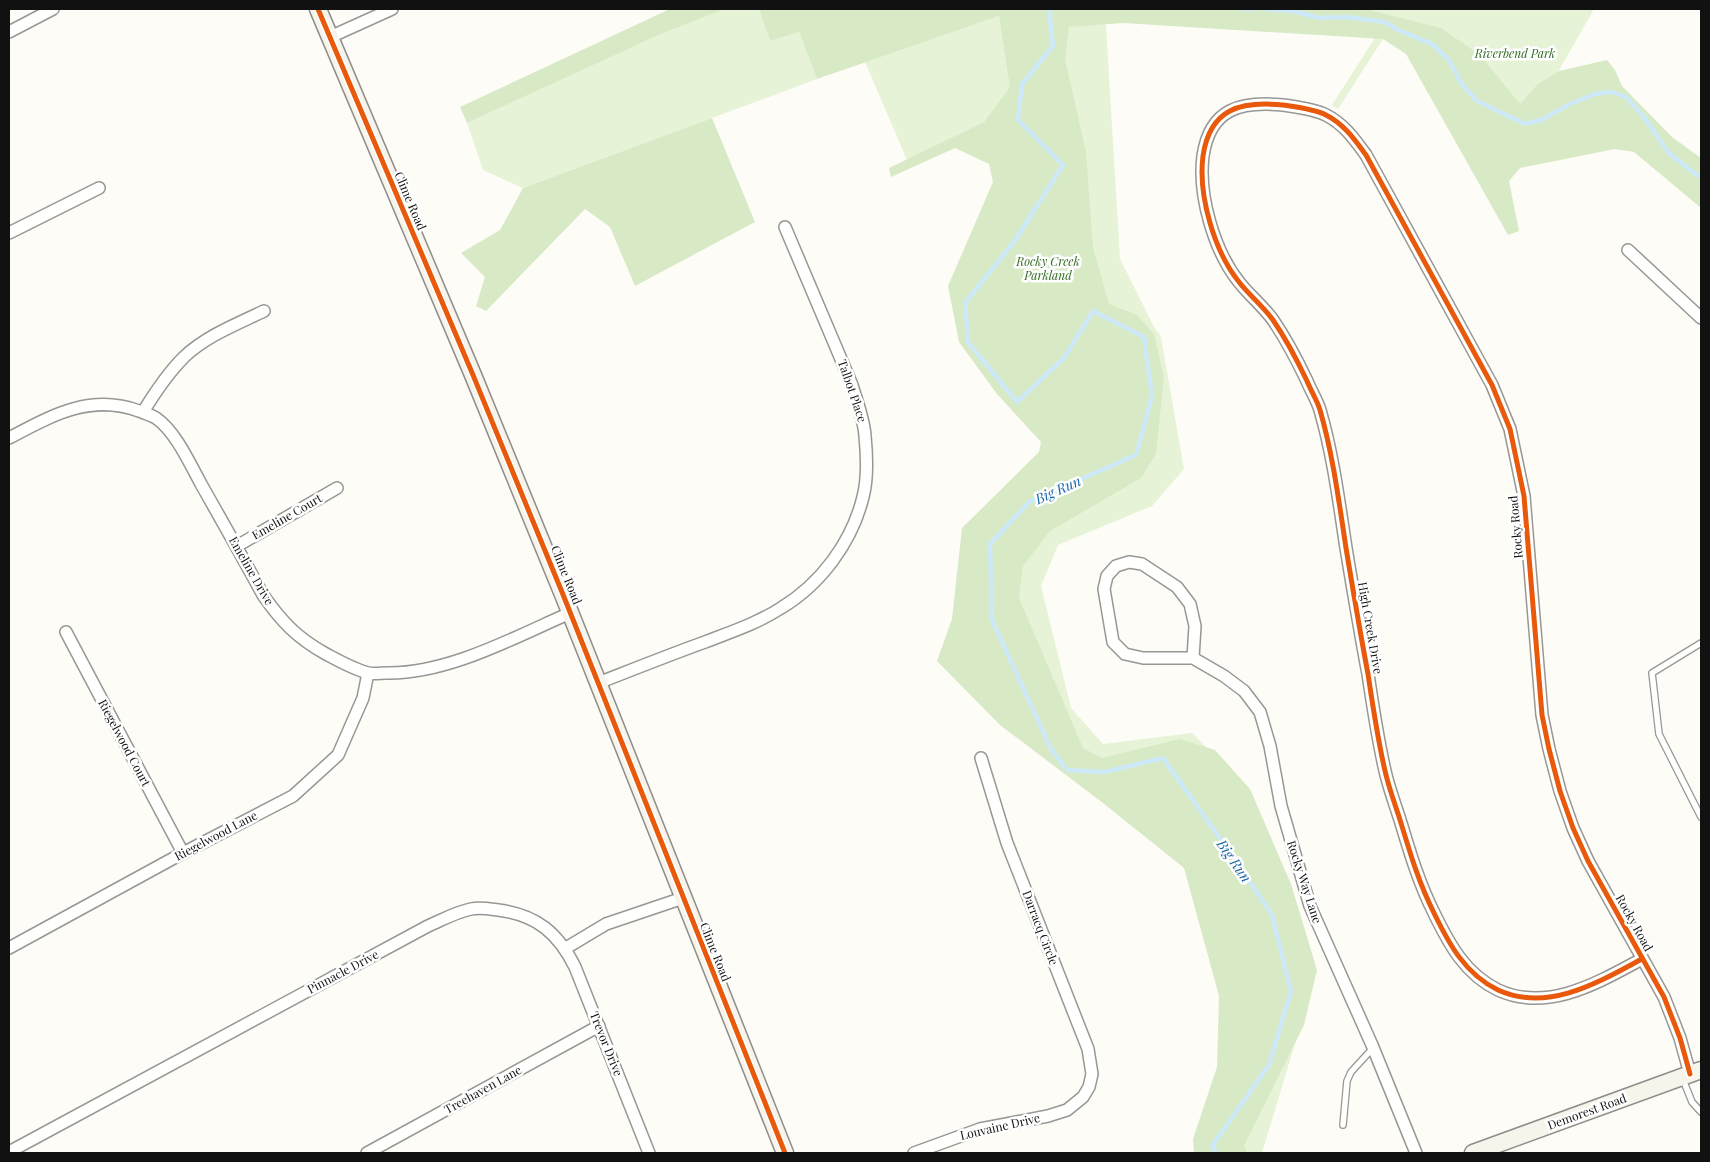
<svg xmlns="http://www.w3.org/2000/svg" width="1710" height="1162" viewBox="0 0 1710 1162" font-family="'Playfair Display',serif">
<rect width="100%" height="100%" fill="#fdfcf7"/>
<g fill="#e7f3d7">
<polygon points="725,9 759,9 770,41 799,32 817,79 523,188 483,170 467,123 661,34"/>
<polygon points="1033,9 1105,9 1120,259 1154,327 1161,337 1184,469 1152,506 1058,545 1041,586 1071,708 1103,744 1192,733 1220,761 1305,1010 1262,1153 1223,1153 1228,986 1181,846 1022,725 958,602 1091,447 1043,103"/>
<polygon points="1362,9 1594,9 1529,123 1432,44 1383,39 1338,109 1332,105 1385,22"/>
<polygon points="999,16 1011,87 984,122 907,160 865,62"/>
</g>
<g fill="#d8eac5">
<polygon points="670,9 725,9 661,34 467,123 460,107"/>
<polygon points="759,9 1365,9 1441,28 1480,55 1520,104 1537,85 1559,71 1607,60 1615,70 1622,86 1672,137 1701,158 1701,208 1634,152 1615,149 1520,168 1509,181 1519,231 1508,235 1406,54 1383,39 1123,23 1069,27 1065,59 1086,152 1093,247 1109,304 1137,315 1154,334 1164,377 1156,454 1141,478 1050,531 1023,566 1019,598 1083,748 1102,758 1180,739 1215,750 1250,789 1291,884 1317,970 1304,1025 1244,1146 1248,1153 1194,1153 1193,1139 1217,1067 1219,996 1184,868 1103,803 1000,725 937,661 952,619 962,528 1039,452 1041,442 997,394 959,342 948,286 993,182 989,164 955,148 891,177 889,168 984,122 1010,87 999,16 817,79 799,32 770,41"/>
<polygon points="712,118 755,222 635,286 610,227 585,209 486,311 476,306 485,277 461,253 500,230 523,188"/>
</g>
<g fill="none" stroke-linecap="round" stroke-linejoin="round">
<g stroke="#cde8f7" stroke-width="4.5">
<polyline points="1049,9 1053,46 1022,84 1018,120 1063,165 1016,239 965,303 968,342 1017,402 1064,358 1093,311 1144,337 1152,396 1136,455 1029,502 990,544 992,620 1051,749 1067,770 1104,772 1163,758 1239,865 1272,915 1291,991 1269,1065 1212,1146 1217,1153"/>
<polyline points="1242,9 1256,9"/>
<polyline points="1266,9 1292,11 1320,18 1347,17 1385,22 1396,29 1432,44 1449,60 1461,83 1477,101 1525,124 1541,120 1570,104 1595,94 1612,92 1626,97 1643,116 1668,152 1694,173 1701,177"/>
</g>
<defs>
<g id="lane">
<polyline points="1701,643 1652,673 1659,734 1701,817"/>
<polyline points="1682,1077 1692,1102 1701,1112"/>
<polyline points="1343,1125 1347,1081 1351,1072 1373,1048"/>
</g>
<g id="street">
<polyline points="9,32 53,9"/>
<polyline points="330,37 392,9"/>
<polyline points="9,233 99,188"/>
<polyline points="1628,250 1701,318"/>
<path d="M143 412C154 394 169 372 184 357 206 336 237 324 264 311"/>
<path d="M9 438C51 416 90 393 139 411 144 413 151 415 156 418 176 432 190 464 201 484 222 521 243 558 263 595 281 621 297 638 326 654 339 661 353 669 368 673 373 674 381 673 387 673 448 674 515 637 570 613"/>
<polyline points="237,546 337,488"/>
<polyline points="66,632 183,853"/>
<polyline points="1193,658 1195,626 1190,604 1177,587 1142,564 1129,562 1116,566 1107,576 1104,589 1113,642 1125,654 1143,658 1193,658 1224,676 1244,691 1260,712 1270,746 1281,806 1310,906 1372,1045 1416,1153"/>
<path d="M598 683C634 669 669 655 705 642 731 632 758 623 781 608 821 584 852 542 863 497 868 478 867 456 865 436 864 419 857 402 852 385L785 227"/>
<polyline points="9,948 183,853 293,796 338,755 363,698 368,673"/>
<polyline points="566,948 606,924 683,898"/>
<path d="M1642 959C1599 982 1548 1013 1498 990 1465 974 1449 944 1434 913 1419 883 1411 856 1401 823 1396 807 1390 791 1386 775 1378 742 1373 707 1368 674 1360 632 1353 590 1346 548 1339 502 1333 455 1320 410 1317 400 1311 391 1307 381 1297 360 1286 339 1273 320 1263 306 1249 295 1239 282 1214 251 1198 195 1203 156 1210 108 1241 101 1283 105 1296 107 1314 109 1326 115 1344 124 1355 140 1366 155L1492 385 1510 429 1524 496 1542 715 1549 749 1560 791 1573 828 1588 861 1664 997 1680 1038 1690 1074"/>
<path d="M9 1152 428 926C442 920 456 912 471 909 480 907 490 909 498 910 537 915 558 933 575 967L649 1153"/>
<polyline points="367,1153 599,1026"/>
<polyline points="914,1153 980,1129 1048,1116 1067,1110 1083,1097 1089,1087 1092,1074 1088,1049 1007,843 981,758"/>
</g>
<g id="secondary">
<polyline points="318,9 473,375 564,597 785,1153"/>
<polyline points="1473,1153 1701,1070"/>
</g>
</defs>
<use href="#lane" stroke="#979795" stroke-width="8"/>
<use href="#street" stroke="#979795" stroke-width="14"/>
<use href="#secondary" stroke="#8e8d8b" stroke-width="19"/>
<use href="#lane" stroke="#fffffe" stroke-width="5.5"/>
<use href="#street" stroke="#fffffe" stroke-width="11"/>
<use href="#secondary" stroke="#f6f4eb" stroke-width="16"/>
<defs>
<g id="cycleway">
<polyline points="318,9 473,375 564,597 785,1153"/>
<path d="M1642 959C1599 982 1548 1013 1498 990 1465 974 1449 944 1434 913 1419 883 1411 856 1401 823 1396 807 1390 791 1386 775 1378 742 1373 707 1368 674 1360 632 1353 590 1346 548 1339 502 1333 455 1320 410 1317 400 1311 391 1307 381 1297 360 1286 339 1273 320 1263 306 1249 295 1239 282 1214 251 1198 195 1203 156 1210 108 1241 101 1283 105 1296 107 1314 109 1326 115 1344 124 1355 140 1366 155L1492 385 1510 429 1524 496 1542 715 1549 749 1560 791 1573 828 1588 861 1664 997 1680 1038 1690 1074"/>
</g>
</defs>
<use href="#cycleway" stroke="#fff" stroke-width="8"/>
<use href="#cycleway" stroke="#e8590c" stroke-width="5"/>
</g>
<g text-anchor="middle" stroke-width="5" stroke-linejoin="round" paint-order="stroke">
<g font-size="12" font-style="italic" fill="#2f6b1f" stroke="#fff">
<text x="1515" y="58">Riverbend Park</text>
<text x="1048" y="266">Rocky Creek<tspan x="1048" dy="14">Parkland</tspan></text>
</g>
<g font-size="12" fill="#111" stroke="#fff">
<text transform="translate(410 201) rotate(67)" y="4">Clime Road</text>
<text transform="translate(852 391) rotate(71)" y="4">Talbot Place</text>
<text transform="translate(287 517) rotate(-30)" y="4">Emeline Court</text>
<text transform="translate(1516 527) rotate(-95)" y="4">Rocky Road</text>
<text transform="translate(251 571) rotate(60)" y="4">Emeline Drive</text>
<text transform="translate(566 575) rotate(68)" y="4">Clime Road</text>
<text transform="translate(1370 628) rotate(80)" y="4">High Creek Drive</text>
<text transform="translate(124 743) rotate(62)" y="4">Riegelwood Court</text>
<text transform="translate(216 836) rotate(-28)" y="4">Riegelwood Lane</text>
<text transform="translate(1304 882) rotate(72)" y="4">Rocky Way Lane</text>
<text transform="translate(1634 923) rotate(61)" y="4">Rocky Road</text>
<text transform="translate(1040 928) rotate(69)" y="4">Darracq Circle</text>
<text transform="translate(715 952) rotate(68)" y="4">Clime Road</text>
<text transform="translate(343 972) rotate(-28)" y="4">Pinnacle Drive</text>
<text transform="translate(606 1044) rotate(68)" y="4">Trevor Drive</text>
<text transform="translate(483 1090) rotate(-29)" y="4">Treehaven Lane</text>
<text transform="translate(1587 1112) rotate(-20)" y="4">Demorest Road</text>
<text transform="translate(1000 1127) rotate(-13)" y="4">Louvaine Drive</text>
</g>
<g font-size="14" font-style="italic" fill="#1768a6" stroke="#fff">
<text transform="translate(1058 490) rotate(-24)" y="5">Big Run</text>
<text transform="translate(1234 861) rotate(55)" y="5">Big Run</text>
</g>
</g>
<rect width="1710" height="1162" fill="none" stroke="#111111" stroke-width="20"/>
</svg>
